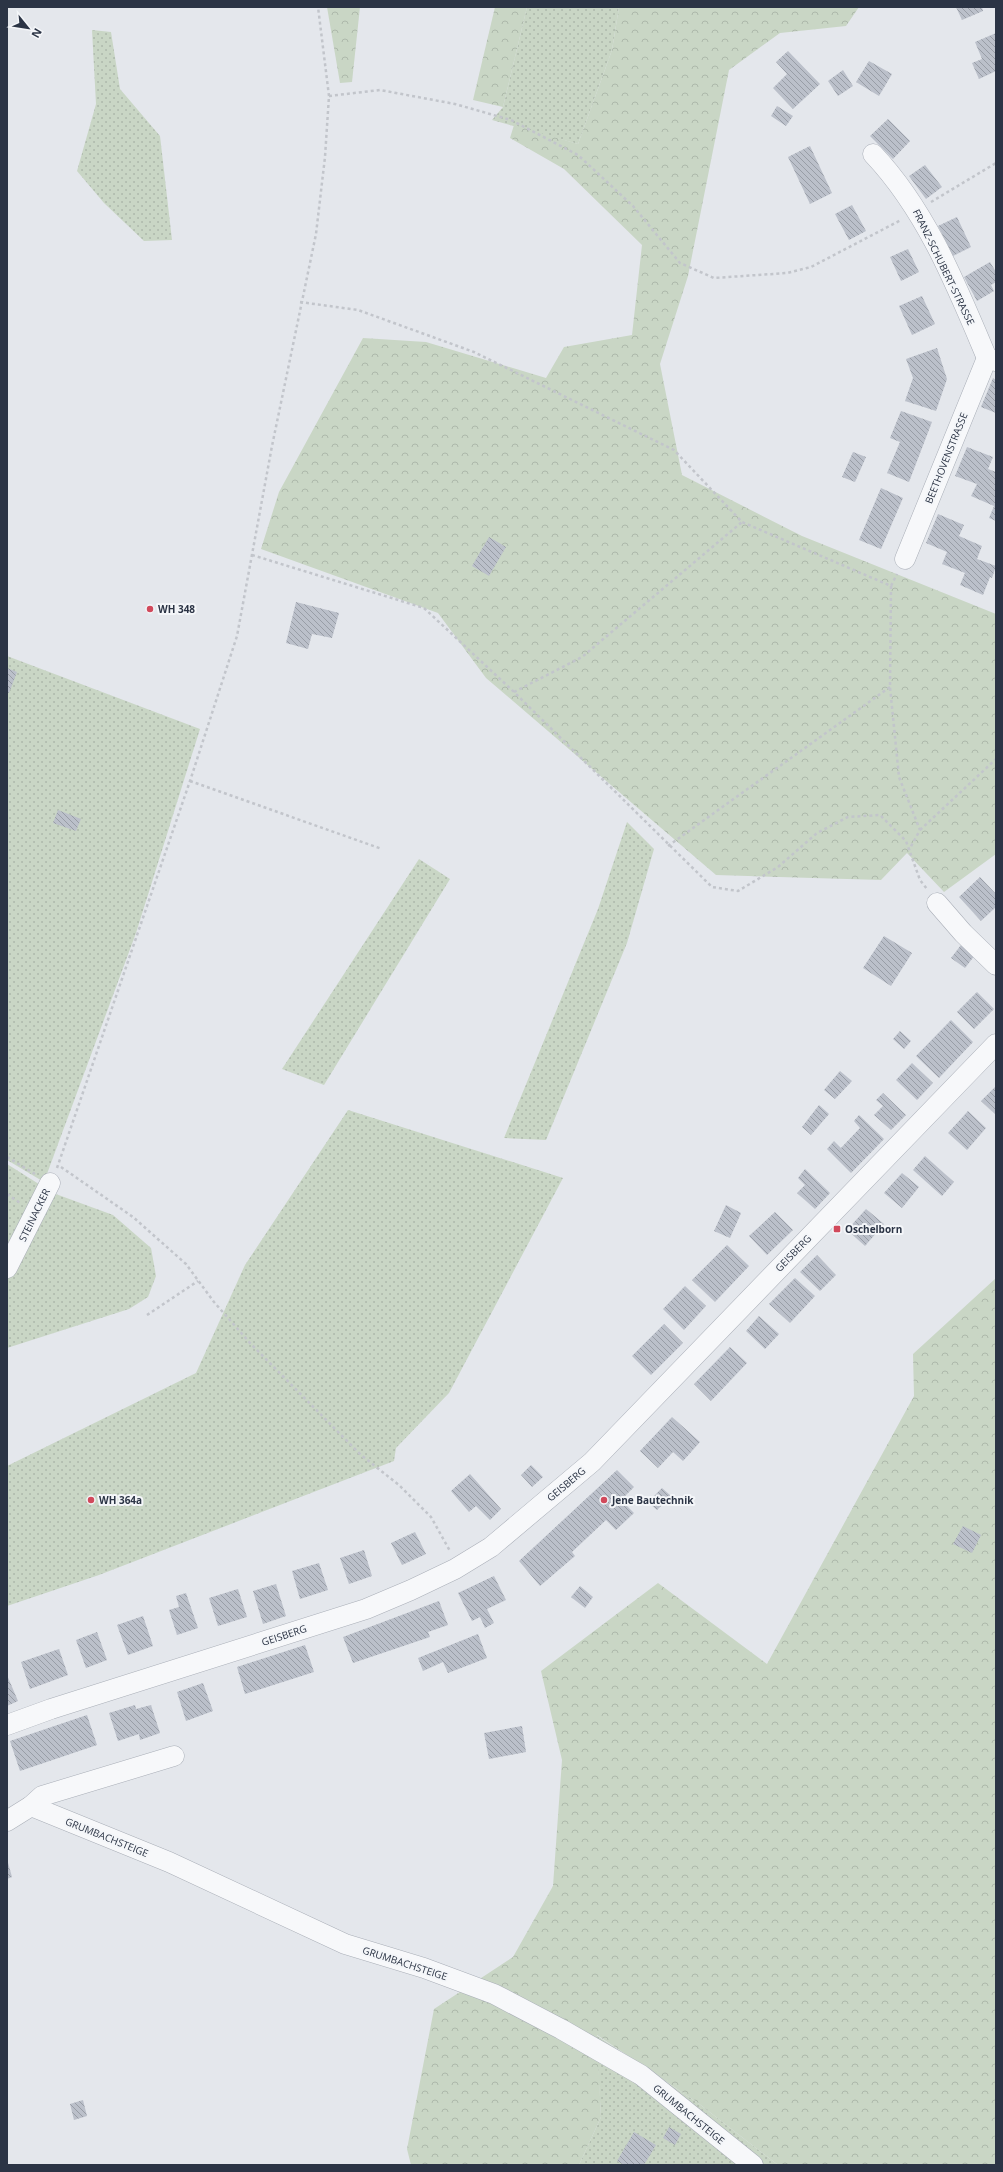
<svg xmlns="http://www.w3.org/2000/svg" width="1003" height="2172" viewBox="0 0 1003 2172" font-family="'Open Sans',sans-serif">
<defs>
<pattern id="green-dots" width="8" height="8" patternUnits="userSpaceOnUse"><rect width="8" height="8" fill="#c9d6c5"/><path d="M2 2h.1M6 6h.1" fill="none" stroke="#adb8ab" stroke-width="1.8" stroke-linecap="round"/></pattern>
<pattern id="forest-crowns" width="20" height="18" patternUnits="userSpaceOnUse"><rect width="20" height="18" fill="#c9d6c5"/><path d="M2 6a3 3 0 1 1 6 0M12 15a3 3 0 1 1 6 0" fill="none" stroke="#adb8ab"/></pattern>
<pattern id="building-back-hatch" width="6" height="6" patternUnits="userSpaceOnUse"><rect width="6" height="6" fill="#bbc0ca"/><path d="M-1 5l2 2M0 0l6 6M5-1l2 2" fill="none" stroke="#989da6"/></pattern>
</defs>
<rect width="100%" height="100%" fill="#e4e7ec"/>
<g fill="url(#green-dots)">
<polygon points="527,7 619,7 612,50 578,144 492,120 503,107"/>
<polygon points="92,30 111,32 120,89 160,136 172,240 144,241 104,203 77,171 96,104"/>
<polygon points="7,656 200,729 136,933 44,1182 7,1160"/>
<polygon points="627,822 654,849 627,943 546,1140 504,1138 598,909"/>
<polygon points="419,859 450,879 324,1085 282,1069"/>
<polygon points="348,1110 563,1178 449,1393 396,1448 394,1461 99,1575 7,1606 7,1466 196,1373 245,1265"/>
<polygon points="7,1164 42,1186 7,1250"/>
<polygon points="53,1193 113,1215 151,1248 156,1276 148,1297 129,1309 7,1348 7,1281"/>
<polygon points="596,2035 698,2103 778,2165 579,2165 601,2117"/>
</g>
<g fill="url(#forest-crowns)">
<polygon points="327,7 360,7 352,82 340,83"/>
<polygon points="495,7 527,7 503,107 473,100"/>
<polygon points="619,7 859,7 846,26 780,33 729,70 688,276 660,364 682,475 802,536 996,614 996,854 944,892 907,853 881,880 716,875 486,678 438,613 261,549 279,492 363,338 426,342 546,378 564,347 632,335 642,245 564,169 510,138 514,125 578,144 612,50"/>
<polygon points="996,1278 996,2165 778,2165 698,2103 597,2035 601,2117 579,2165 411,2165 407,2149 434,2009 513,1957 553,1886 562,1760 541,1671 658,1583 767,1664 914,1396 913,1354"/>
</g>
<g fill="url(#building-back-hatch)">
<polygon points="956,7 982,7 983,11 962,20"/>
<polygon points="996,33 996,71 979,79 972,63 982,59 975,42"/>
<polygon points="788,51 820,84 793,109 773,88 787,74 776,62"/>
<polygon points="869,61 892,74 879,96 856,82"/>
<polygon points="843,70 853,86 838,96 828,81"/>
<polygon points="777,106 793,116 786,126 771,116"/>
<polygon points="888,119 910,141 893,159 870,136"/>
<polygon points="810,146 832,193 810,204 788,157"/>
<polygon points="925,165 942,187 926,199 909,176"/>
<polygon points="852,205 866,231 849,240 835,214"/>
<polygon points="957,217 971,247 953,256 938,226"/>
<polygon points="908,249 919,272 901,281 890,257"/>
<polygon points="990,262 996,272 996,282 991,285 994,291 977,301 964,277"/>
<polygon points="922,296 935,324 912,335 899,306"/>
<polygon points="937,348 947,379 936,411 905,401 913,378 906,359"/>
<polygon points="993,378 996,380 996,413 981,407"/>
<polygon points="901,411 932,422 909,482 887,473 900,442 890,438"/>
<polygon points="967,447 993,457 988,469 996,472 996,521 989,518 994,506 971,496 977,484 955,476"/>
<polygon points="853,452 866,457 855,482 842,477"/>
<polygon points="881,488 903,498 881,549 859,540"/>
<polygon points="938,514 964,525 959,536 982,546 977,559 996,566 992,578 990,577 983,595 960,585 965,573 942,564 947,552 926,543"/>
<polygon points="489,537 506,547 489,576 472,566"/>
<polygon points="296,602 339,613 332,638 312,634 308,649 286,643"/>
<polygon points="7,668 17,672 9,693 7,692"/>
<polygon points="58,810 81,819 76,831 53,823"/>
<polygon points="980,877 996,894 996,907 981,921 959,897"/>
<polygon points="884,936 912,953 891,986 863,968"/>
<polygon points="961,945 975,955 965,968 951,958"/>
<polygon points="977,992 994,1009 974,1029 957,1012"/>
<polygon points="951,1020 973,1042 939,1078 916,1056"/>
<polygon points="900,1031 911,1041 904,1049 893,1039"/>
<polygon points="912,1063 933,1083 917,1100 896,1080"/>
<polygon points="840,1071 852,1081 835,1099 824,1090"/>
<polygon points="996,1086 996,1115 981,1101"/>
<polygon points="883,1093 906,1115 891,1130 874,1115 883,1106 876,1100"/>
<polygon points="819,1105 829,1114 811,1135 802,1127"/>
<polygon points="968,1111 986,1128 967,1150 948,1133"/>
<polygon points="859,1115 884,1139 851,1173 827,1149 834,1141 841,1148 860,1128 854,1121"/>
<polygon points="925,1156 954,1182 942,1196 913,1170"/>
<polygon points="805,1169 830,1193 815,1209 797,1193 805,1185 798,1178"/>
<polygon points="902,1173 919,1187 902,1208 884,1193"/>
<polygon points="726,1205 741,1213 730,1238 714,1231"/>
<polygon points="866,1209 884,1224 865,1246 847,1230"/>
<polygon points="775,1212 793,1230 767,1255 749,1236"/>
<polygon points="727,1245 749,1266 715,1302 692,1280"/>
<polygon points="817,1255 836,1275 820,1291 800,1272"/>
<polygon points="795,1278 815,1296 790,1323 769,1304"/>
<polygon points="685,1286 706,1306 684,1330 663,1309"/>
<polygon points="759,1316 779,1334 765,1349 746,1331"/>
<polygon points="664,1324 683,1343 651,1375 632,1356"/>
<polygon points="730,1347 747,1363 711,1401 694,1384"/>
<polygon points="672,1417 700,1442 683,1461 673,1452 658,1468 640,1451"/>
<polygon points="531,1465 543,1477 532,1487 521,1475"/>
<polygon points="617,1470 634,1487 621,1500 634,1513 616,1530 606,1520 572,1552 575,1556 540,1586 519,1561"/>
<polygon points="470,1474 501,1509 490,1520 476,1506 469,1512 451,1491"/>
<polygon points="662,1488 671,1496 657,1510 648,1502"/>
<polygon points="963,1526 981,1535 972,1553 953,1544"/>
<polygon points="415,1532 426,1554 402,1565 391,1543"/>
<polygon points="364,1550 372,1576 349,1584 340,1558"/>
<polygon points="319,1563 328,1590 300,1599 292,1571"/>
<polygon points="494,1576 506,1600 487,1609 494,1623 485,1628 480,1617 472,1621 458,1593"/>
<polygon points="276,1584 286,1616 263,1624 253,1591"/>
<polygon points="580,1586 593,1597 585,1608 571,1597"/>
<polygon points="238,1589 247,1617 218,1626 209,1598"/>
<polygon points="186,1593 198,1628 177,1635 169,1610 179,1607 176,1596"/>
<polygon points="439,1601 448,1625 428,1632 430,1637 353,1663 343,1637"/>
<polygon points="143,1616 153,1646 128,1655 117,1625"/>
<polygon points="97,1632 107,1660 86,1668 76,1640"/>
<polygon points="478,1634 487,1658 448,1673 443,1662 423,1671 418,1658"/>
<polygon points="305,1645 314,1672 245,1694 237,1667"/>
<polygon points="59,1649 68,1675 30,1689 21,1662"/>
<polygon points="7,1675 18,1701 7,1706"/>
<polygon points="203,1683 213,1711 186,1721 177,1692"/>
<polygon points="135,1705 136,1709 151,1705 160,1733 140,1740 139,1734 118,1741 109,1713"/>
<polygon points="87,1715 97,1745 20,1771 10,1741"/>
<polygon points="522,1726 526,1752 489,1759 484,1733"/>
<polygon points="7,1859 12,1877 7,1879"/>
<polygon points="83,2100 87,2116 74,2120 70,2104"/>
<polygon points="669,2127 681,2134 675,2145 663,2138"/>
<polygon points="634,2132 656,2145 644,2165 624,2165 617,2161"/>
</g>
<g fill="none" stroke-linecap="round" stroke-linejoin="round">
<defs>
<g id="minor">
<path d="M873 154C927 211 957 287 987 358L996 361"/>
<polyline points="905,559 987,358"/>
<polyline points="937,903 963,933 996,965"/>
<polyline points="7,1268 50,1183"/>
<polyline points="7,1725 51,1709 366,1609 411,1590 455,1569 491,1547 592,1462 996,1044"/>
<polyline points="31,1806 169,1862 345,1944 424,1968 494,1994 561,2029 641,2075 753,2165"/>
<polyline points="7,1821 31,1806 42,1796 174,1756"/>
</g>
</defs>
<use href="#minor" stroke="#a9aeb7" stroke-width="21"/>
<g stroke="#c2c5cb" stroke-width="2.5" stroke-dasharray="3 3" stroke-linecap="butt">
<polyline points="329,96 380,90 455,104 511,120 578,155 633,206 680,263 714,278 787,273 811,267 901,220"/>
<polyline points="931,202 996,163"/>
<polyline points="300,302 358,310 474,352 674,450 742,522 891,586 897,574"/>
<polyline points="252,555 424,608 514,692 712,887 738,891 778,867 817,833 848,817 880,815 906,841 920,880 927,889"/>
<polyline points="891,586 890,687 899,777 920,830 909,850"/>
<polyline points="514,692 582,657 742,522"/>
<polyline points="190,781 382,849"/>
<polyline points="920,830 996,759"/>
<polyline points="668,846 890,687"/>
<polyline points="7,1157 35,1174"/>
<polyline points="61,1167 133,1217 186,1264 214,1302 250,1343 361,1455 399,1485 431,1517 450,1551"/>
<polyline points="57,1168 190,781 237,636 272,446 316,234 325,157 329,96 318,7"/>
<polyline points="7,1194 20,1203"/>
<polyline points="147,1315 198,1281"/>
</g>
<use href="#minor" stroke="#f7f8fa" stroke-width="20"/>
</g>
<g fill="#d1495b" stroke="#f4f6f9" stroke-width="1.5">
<circle cx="150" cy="609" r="4"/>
<rect x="833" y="1225" width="8" height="8" rx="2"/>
<circle cx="91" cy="1500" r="4"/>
<circle cx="604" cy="1500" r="4"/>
</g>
<g text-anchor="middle" stroke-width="4" stroke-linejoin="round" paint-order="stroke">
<g font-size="10" fill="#2b3445" stroke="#f4f6f9">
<text transform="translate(944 267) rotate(64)" y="4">FRANZ-SCHUBERT-STRASSE</text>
<text transform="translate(946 458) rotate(-68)" y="4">BEETHOVENSTRASSE</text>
<text transform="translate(34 1215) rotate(-64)" y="4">STEINACKER</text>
<text transform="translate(793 1253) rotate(-46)" y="4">GEISBERG</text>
<text transform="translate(566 1484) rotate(-40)" y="4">GEISBERG</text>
<text transform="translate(284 1635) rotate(-18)" y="4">GEISBERG</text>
<text transform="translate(107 1837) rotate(22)" y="4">GRUMBACHSTEIGE</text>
<text transform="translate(405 1963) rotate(18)" y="4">GRUMBACHSTEIGE</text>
<text transform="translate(689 2114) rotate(39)" y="4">GRUMBACHSTEIGE</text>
</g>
<g font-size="10" font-weight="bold" fill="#2b3445" stroke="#f4f6f9" text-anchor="start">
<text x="158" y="613">WH 348</text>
<text x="845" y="1233">Oschelborn</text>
<text x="99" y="1504">WH 364a</text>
<text x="612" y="1504">Jene Bautechnik</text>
</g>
</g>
<rect width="1003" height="2172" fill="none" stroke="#2b3445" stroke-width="16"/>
<g transform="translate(28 28) rotate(120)" stroke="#f4f6f9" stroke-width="3" paint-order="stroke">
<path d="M0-3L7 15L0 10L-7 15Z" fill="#2b3445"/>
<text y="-6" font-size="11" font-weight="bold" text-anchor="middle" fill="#2b3445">N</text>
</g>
</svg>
